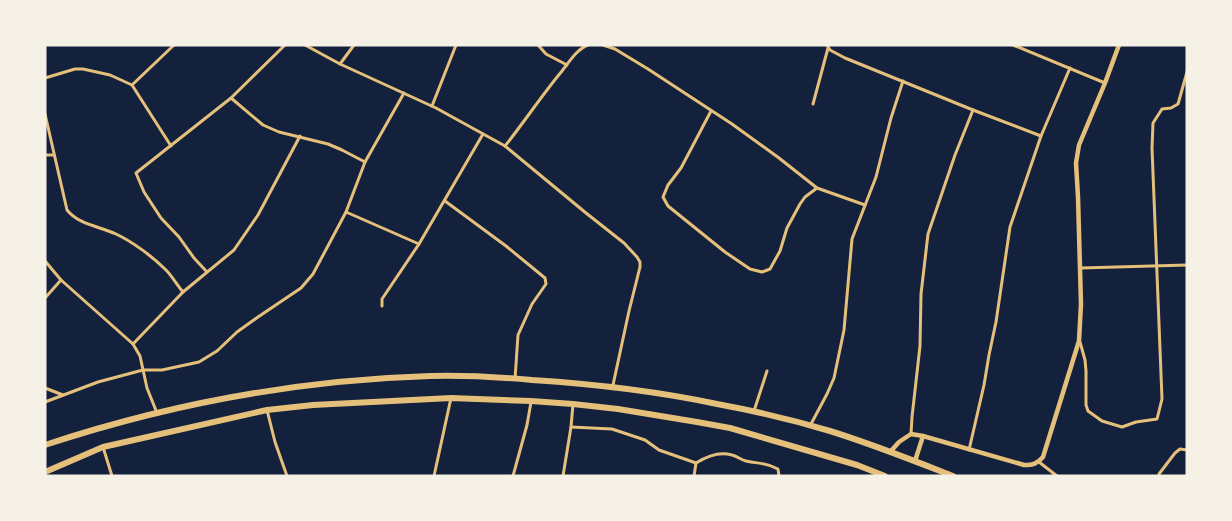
<svg xmlns="http://www.w3.org/2000/svg" width="1232" height="521" viewBox="0 0 1232 521" font-family="'Work Sans',sans-serif">
<rect width="100%" height="100%" fill="#14213d"/>
<g fill="none" stroke-linecap="round" stroke-linejoin="round">
<g stroke="#e5c07b" stroke-width="3">
<polyline points="305,45 340,64 436,108 505,146 586,213 624,243 637,257 640,262 640,267 629,311 613,385"/>
<polyline points="538,45 546,54 567,65"/>
<polyline points="603,45 615,49 648,69 732,124 779,158 817,188 865,205"/>
<polyline points="827,45 830,50 845,58 973,110 1041,136"/>
<polyline points="1013,45 1105,83"/>
<polyline points="340,64 354,45"/>
<polyline points="45,78 75,69 83,69 110,75 132,85 171,146"/>
<polyline points="132,85 174,45"/>
<polyline points="231,98 263,125 279,132 328,144 342,150 365,162"/>
<polyline points="813,104 828,48"/>
<polyline points="432,106 456,45"/>
<polyline points="711,111 681,168 668,185 663,197 668,206 725,252 750,269 762,272 770,269 780,251 787,228 800,204 805,197 817,188"/>
<path d="M45 114 67 210C79 225 99 226 116 234 133 242 153 257 166 270 172 276 177 285 183 292"/>
<path d="M505 146C525 121 542 95 562 71 569 62 577 49 588 45"/>
<polyline points="45,155 54,155"/>
<polyline points="445,201 506,246 545,278 546,284 532,304 518,335 515,379"/>
<polyline points="346,212 419,244"/>
<polyline points="45,261 61,280 133,344 140,356 147,388 157,413"/>
<polyline points="1081,268 1187,265"/>
<polyline points="207,272 194,258 179,237 161,218 144,192 136,173 231,98 285,45"/>
<polyline points="45,298 61,280"/>
<polyline points="382,306 382,299 419,244 483,134"/>
<polyline points="1080,342 1085,360 1086,371 1086,405 1088,411 1102,421 1122,427 1136,422 1157,419 1162,399 1152,148 1153,123 1162,109 1171,108 1178,104 1187,72"/>
<polyline points="133,344 183,292 234,250 258,215 300,136"/>
<polyline points="45,388 63,395"/>
<polyline points="45,402 98,382 143,370 162,370 199,362 217,351 237,332 258,317 301,288 313,274 346,212 365,162 404,93"/>
<polyline points="267,410 275,442 287,476"/>
<polyline points="754,411 767,371"/>
<polyline points="811,424 827,394 834,378 844,330 852,239 876,177 891,118 903,81"/>
<path d="M571 427 612 429 645 440 659 450 696 463C707 456 719 451 732 455 737 456 741 460 746 461 759 464 765 462 778 469L779 476"/>
<polyline points="911,434 912,417 920,346 921,294 928,234 955,155 973,110"/>
<polyline points="103,447 112,476"/>
<polyline points="969,450 984,385 989,355 996,322 1010,227 1041,136 1070,68"/>
<polyline points="1039,462 1057,476"/>
<polyline points="1159,474 1175,453 1180,449 1187,450"/>
<polyline points="434,476 451,398"/>
<polyline points="513,476 527,425 531,402"/>
<polyline points="563,476 571,427 573,404"/>
<polyline points="694,476 696,463"/>
</g>
<g stroke="#e5c07b" stroke-width="4.5">
<path d="M891 451 899 442 911 434 923 436 1024 465C1033 465 1037 464 1043 457L1079 341 1081 304 1078 197 1076 163 1079 145 1105 83 1119 45"/>
<polyline points="915,461 923,436"/>
</g>
<g stroke="#e5c07b" stroke-width="6">
<path d="M45 445C169 404 299 380 430 376 464 375 498 377 532 380 594 384 656 391 717 404 755 411 793 420 830 431 872 444 912 460 953 476"/>
<polyline points="45,472 103,447 267,410 313,405 451,398 531,401 573,404 618,409 697,422 730,428 857,465 885,476"/>
</g>
</g>
<rect width="1232" height="521" fill="none" stroke="#f6f1e7" stroke-width="93"/>
</svg>
